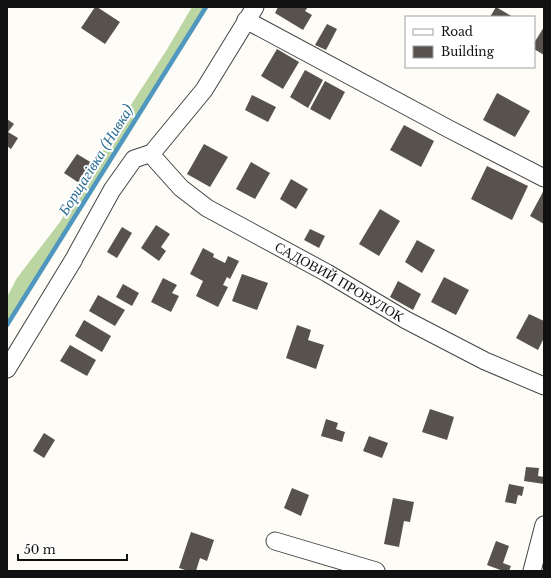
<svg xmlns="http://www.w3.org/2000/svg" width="551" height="578" viewBox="0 0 551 578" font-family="'Libre Baskerville',serif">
<rect width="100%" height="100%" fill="#fefcf6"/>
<polygon fill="#bbd5a3" points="192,7 206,7 7,325 7,297 17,278 60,222 123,117 166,51"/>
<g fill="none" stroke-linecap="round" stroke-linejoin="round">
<polyline stroke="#4f97bf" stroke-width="4.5" points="7,325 206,7"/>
</g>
<g fill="#58524e">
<polygon points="95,7 97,7 120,22 105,44 81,28"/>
<polygon points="278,7 308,7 305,11 312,15 303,30 275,13"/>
<polygon points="496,7 513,17 490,17"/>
<polygon points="327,24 337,29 326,50 315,45"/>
<polygon points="544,27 544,55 534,49 534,43"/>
<polygon points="277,49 299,62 283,89 261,76"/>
<polygon points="305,70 323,80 308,108 290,97"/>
<polygon points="325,81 345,92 330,120 310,109"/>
<polygon points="497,93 530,111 515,137 483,120"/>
<polygon points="252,95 276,107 268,122 245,110"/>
<polygon points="7,119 14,124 8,132 18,138 11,149 7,146"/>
<polygon points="404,125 434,141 421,167 390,150"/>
<polygon points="204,144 228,157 210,187 187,174"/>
<polygon points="77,154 92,163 79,183 64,173"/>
<polygon points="251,162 270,173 255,199 236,189"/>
<polygon points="487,166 528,186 512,220 471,199"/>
<polygon points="291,179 308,189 296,209 280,199"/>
<polygon points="544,190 544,224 530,216"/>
<polygon points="380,209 400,221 379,256 359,244"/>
<polygon points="156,225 170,234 161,247 166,251 159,261 141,248"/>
<polygon points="122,227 132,233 117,258 107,252"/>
<polygon points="310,229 325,236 319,248 304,240"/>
<polygon points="417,240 435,250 422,273 405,262"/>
<polygon points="203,248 214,254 213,257 225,263 228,256 239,261 230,279 227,277 223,285 228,287 218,307 196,296 203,281 190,274"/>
<polygon points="242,274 268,283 257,310 232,301"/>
<polygon points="444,277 469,290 456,315 431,302"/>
<polygon points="163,278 177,285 172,293 179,296 171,312 151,302"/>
<polygon points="398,281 421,294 413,310 390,297"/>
<polygon points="123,284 139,293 132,306 116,297"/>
<polygon points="98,295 125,310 115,326 89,311"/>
<polygon points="529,314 544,321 544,338 538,350 516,338"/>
<polygon points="84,320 111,336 102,352 75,336"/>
<polygon points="297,325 311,330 308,340 324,345 316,369 286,358"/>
<polygon points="70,345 96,360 87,376 60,361"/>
<polygon points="430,409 454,417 447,440 422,432"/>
<polygon points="326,419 338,423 336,429 345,432 342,442 321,436"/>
<polygon points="44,433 55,440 44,458 33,451"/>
<polygon points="369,436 388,443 382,458 363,451"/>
<polygon points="526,467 539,468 538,476 544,477 544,484 524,481"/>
<polygon points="509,484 524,487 522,496 518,495 516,504 505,502"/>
<polygon points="292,488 309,495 301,516 284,508"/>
<polygon points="393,498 414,502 410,522 404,521 399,547 384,544"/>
<polygon points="191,532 214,540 207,561 200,558 196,571 188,571 179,568"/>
<polygon points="496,541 509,546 503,563 511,566 509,571 503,571 487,565"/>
</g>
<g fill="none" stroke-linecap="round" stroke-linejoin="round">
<defs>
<g id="minor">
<polyline points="246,20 449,129 544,178"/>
<path id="s1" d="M152 153 155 159 181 188 207 208 327 273 406 320 485 361 544 386"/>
<polyline points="76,255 112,190 134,159 152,153 204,90 255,7"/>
<polyline points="7,369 74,259"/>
<polyline points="275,541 376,571"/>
<polyline points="532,571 544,525"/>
</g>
</defs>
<use href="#minor" stroke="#444" stroke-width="19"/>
<use href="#minor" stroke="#fff" stroke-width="17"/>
</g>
<g text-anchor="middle" stroke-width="4" stroke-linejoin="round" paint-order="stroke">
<g font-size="14" fill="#111" stroke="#fff">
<text dy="5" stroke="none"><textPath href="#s1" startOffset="230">САДОВИЙ ПРОВУЛОК</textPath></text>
</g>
<g font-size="15" font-style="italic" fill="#276a95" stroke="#fff">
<text transform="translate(96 160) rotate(-58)" y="5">Борщагівка (Нивка)</text>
</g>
</g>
<rect width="551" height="578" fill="none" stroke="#111111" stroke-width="16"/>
<rect x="405" y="16" width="130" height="52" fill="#ffffff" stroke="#a0a0a0"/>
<rect x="413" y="29" width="20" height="6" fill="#ffffff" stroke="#a0a0a0"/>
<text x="441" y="36" font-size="12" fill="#111111">Road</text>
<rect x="413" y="46" width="20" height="12" fill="#58524e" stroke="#a0a0a0"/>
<text x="441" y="56" font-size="12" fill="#111111">Building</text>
<path d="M18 554v6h109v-6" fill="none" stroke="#111111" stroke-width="2"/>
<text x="24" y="554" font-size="12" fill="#111111" stroke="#ffffff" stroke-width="3" paint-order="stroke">50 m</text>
</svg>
